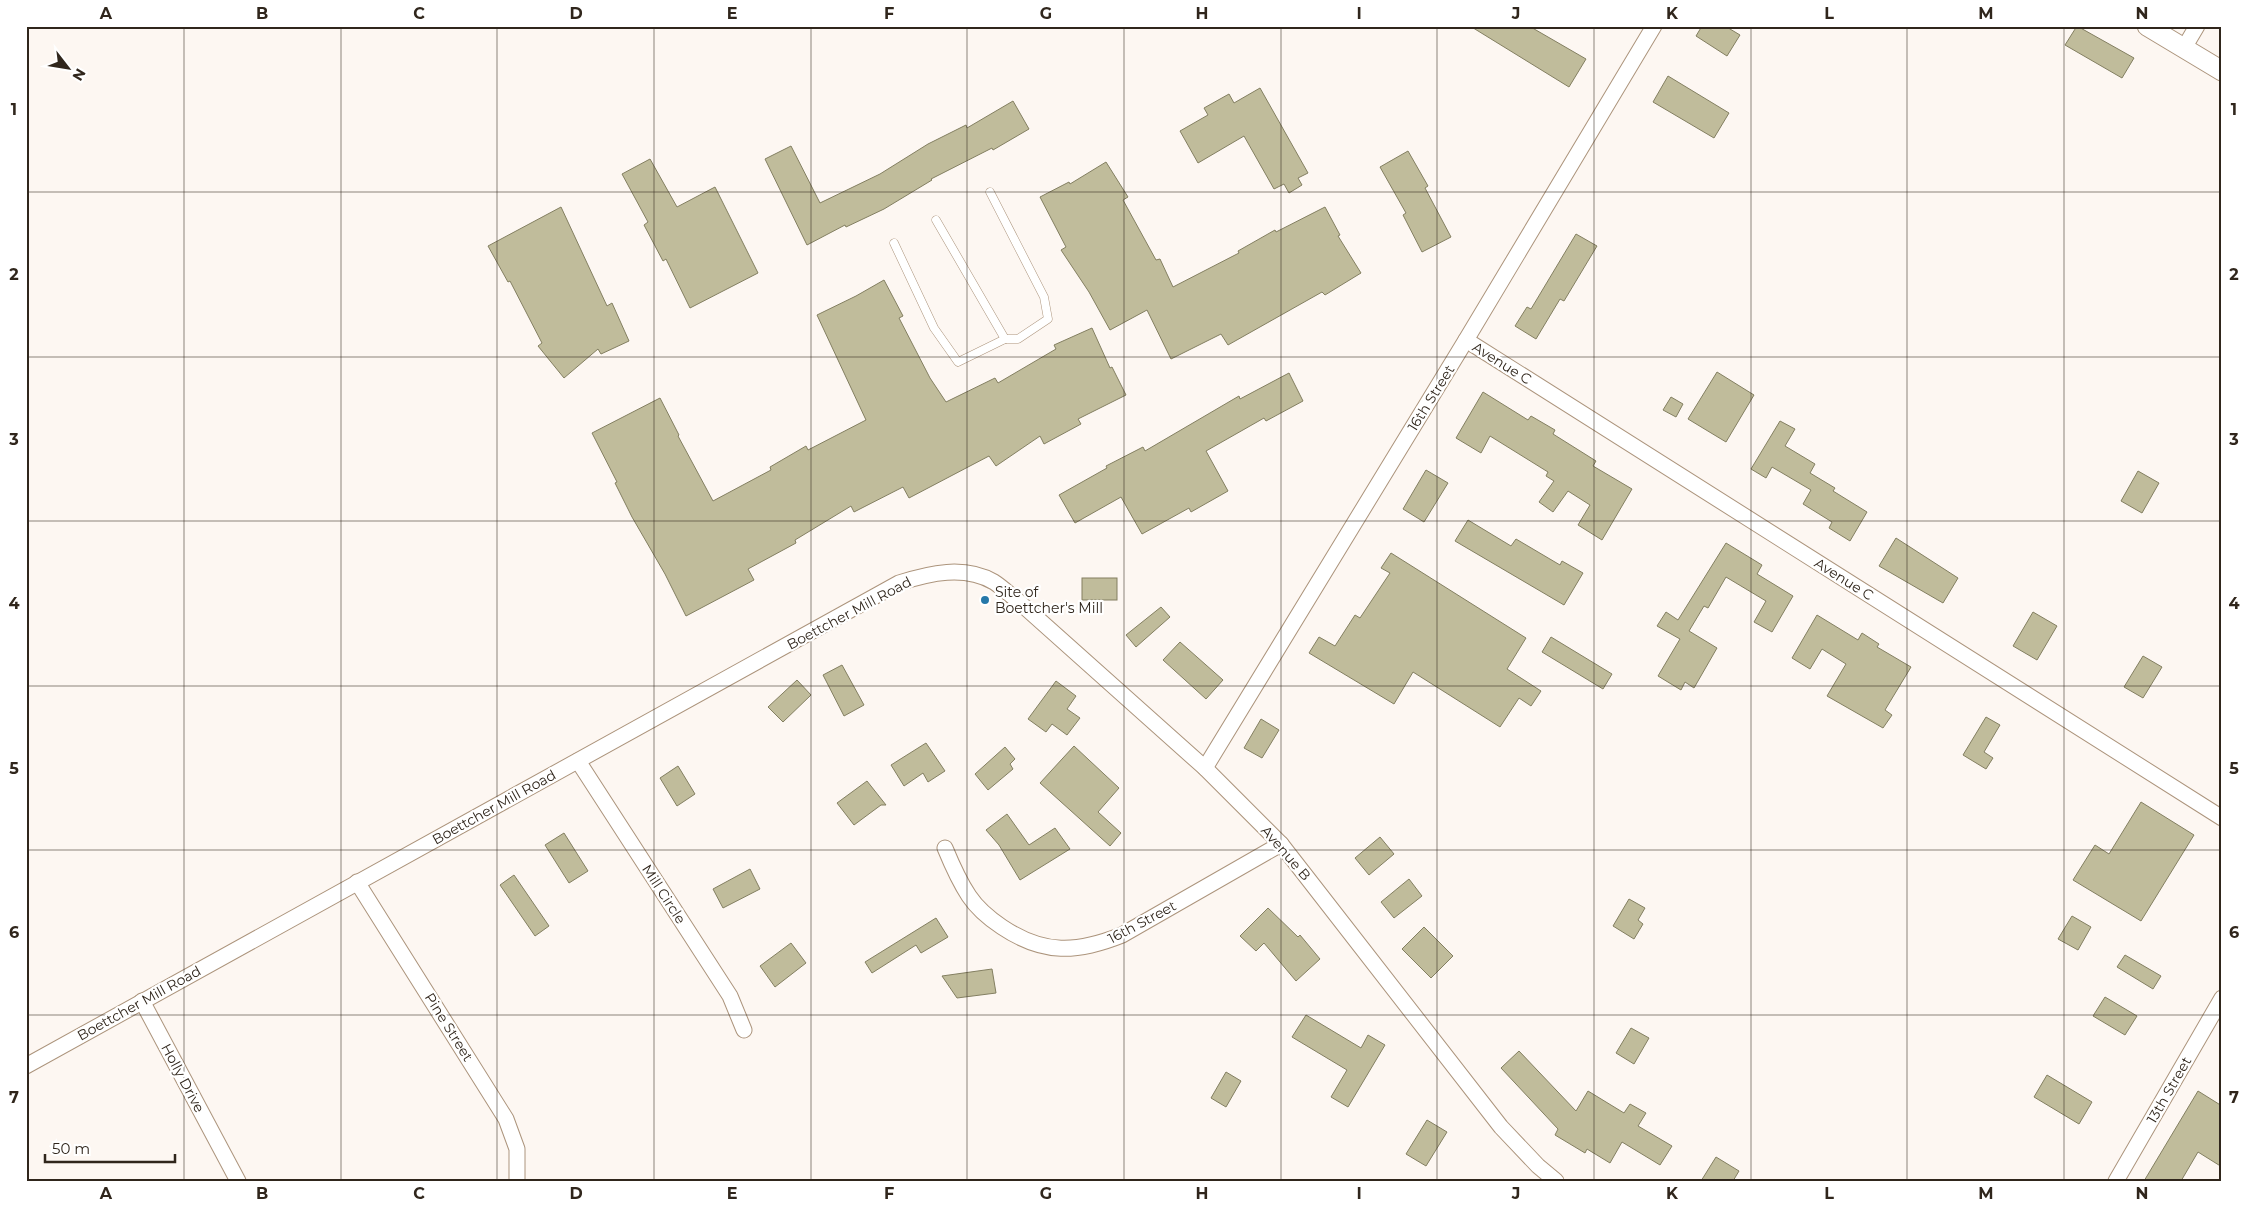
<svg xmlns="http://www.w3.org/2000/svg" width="2248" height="1207" viewBox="0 0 2248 1207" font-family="Montserrat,sans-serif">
<rect width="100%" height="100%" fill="#fdf7f2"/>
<g fill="#c0bc9b" stroke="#837f61">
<polygon points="1470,26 1529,26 1586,59 1569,87"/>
<polygon points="1702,26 1725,26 1740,35 1727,56 1696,36"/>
<polygon points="2077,26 2134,58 2122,78 2065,45"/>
<polygon points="1668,76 1729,113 1714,138 1653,102"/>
<polygon points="1260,88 1308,173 1298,178 1302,185 1289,193 1284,184 1274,189 1244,136 1198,163 1180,131 1208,115 1204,108 1229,94 1234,103"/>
<polygon points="1013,101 1029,129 993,150 992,148 931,179 932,180 884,209 846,227 845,225 807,245 765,159 791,146 820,203 880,174 928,144 966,125 967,128"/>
<polygon points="1408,151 1428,186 1425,188 1451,237 1422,252 1403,215 1406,213 1380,167"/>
<polygon points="650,159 677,207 715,187 758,273 690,308 666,259 663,261 644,225 648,222 622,174"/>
<polygon points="1106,162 1128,197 1123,200 1156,260 1160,259 1173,287 1239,253 1238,251 1275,230 1276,232 1325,207 1340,235 1338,236 1361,273 1325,295 1322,292 1228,345 1221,334 1171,359 1147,310 1110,330 1089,292 1061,250 1066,247 1040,197 1069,182 1070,184"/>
<polygon points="561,207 607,306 612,303 629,341 601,354 598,349 564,378 538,346 542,343 510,281 508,282 488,246"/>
<polygon points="1576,234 1597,246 1564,301 1560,299 1536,339 1515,326 1527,307 1531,309"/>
<polygon points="884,280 903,316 899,318 930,378 946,402 995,378 998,383 1056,349 1054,345 1092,328 1110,368 1112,367 1126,395 1078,419 1081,424 1044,444 1040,436 996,466 989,456 909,498 903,487 854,512 851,506 795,540 796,543 748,569 754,580 686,616 665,574 632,517 615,483 617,482 592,433 660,398 679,435 678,436 713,501 771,470 770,467 806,446 808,450 866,420 817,315 856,296"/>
<polygon points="1717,372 1754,395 1726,442 1688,419"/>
<polygon points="1289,373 1303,401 1266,421 1264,418 1206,451 1228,491 1191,512 1189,508 1142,534 1121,497 1075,523 1059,495 1107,468 1106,466 1143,447 1145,451 1239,396 1240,399"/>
<polygon points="1483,392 1528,420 1531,416 1555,430 1553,434 1596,461 1593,466 1632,489 1602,540 1578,525 1590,505 1568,491 1553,512 1539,502 1554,481 1546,476 1548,472 1490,436 1481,453 1456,438"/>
<polygon points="1671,397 1683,404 1676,417 1663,410"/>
<polygon points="1780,421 1795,429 1785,446 1815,464 1810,473 1835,488 1833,491 1867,512 1850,541 1829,528 1832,522 1803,504 1811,490 1772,467 1766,478 1751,469"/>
<polygon points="1426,470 1448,483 1424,522 1403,509"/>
<polygon points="2138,471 2159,483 2142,513 2121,501"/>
<polygon points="1468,520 1511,546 1516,539 1560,565 1562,561 1583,573 1564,605 1455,541"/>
<polygon points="1896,538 1958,578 1943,603 1879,566"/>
<polygon points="1726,543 1762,565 1757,574 1793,596 1772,632 1754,622 1766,601 1726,577 1708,608 1704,606 1689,631 1717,648 1694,688 1685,682 1681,690 1658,676 1680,639 1657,626 1666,612 1678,620"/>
<polygon points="1391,553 1526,638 1507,669 1541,691 1531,706 1519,698 1500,727 1413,672 1394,704 1309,653 1319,637 1335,646 1355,615 1360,618 1390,573 1381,568"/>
<rect x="1082" y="578" width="35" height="22"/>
<polygon points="1161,607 1170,617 1136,647 1126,635"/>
<polygon points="2033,612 2057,626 2037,660 2013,646"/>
<polygon points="1817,615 1858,640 1862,633 1879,644 1877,647 1911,667 1885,710 1892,715 1883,728 1827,696 1846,664 1822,649 1810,669 1792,658"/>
<polygon points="1551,637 1612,674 1603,689 1542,652"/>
<polygon points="1180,642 1223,680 1206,699 1163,660"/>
<polygon points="2143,656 2162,667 2143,698 2124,687"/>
<polygon points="842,665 864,705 844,716 823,675"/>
<polygon points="797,680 811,695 783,722 768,707"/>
<polygon points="1056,681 1076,696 1067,709 1080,718 1067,735 1052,724 1046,732 1028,719"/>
<polygon points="1986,717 2000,725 1984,752 1993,758 1986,769 1963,755"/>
<polygon points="1261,719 1279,730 1262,758 1244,748"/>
<polygon points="926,743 945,771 928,782 923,773 904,786 891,765"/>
<polygon points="1074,746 1119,788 1098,812 1121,833 1110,846 1040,783"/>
<polygon points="1005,747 1015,759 1010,764 1013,769 988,790 975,774"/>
<polygon points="678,766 695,794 677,806 660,778"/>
<polygon points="867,781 886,805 881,805 854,825 837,803"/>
<polygon points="2141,802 2194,835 2141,921 2073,880 2095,845 2109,854"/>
<polygon points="1007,814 1029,845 1055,828 1070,849 1020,880 999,845 986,830"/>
<polygon points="564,833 588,871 569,883 545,845"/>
<polygon points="1380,837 1394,854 1369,875 1355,858"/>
<polygon points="750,869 760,889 723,908 713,889"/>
<polygon points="514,875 549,926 535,936 500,885"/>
<polygon points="1409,879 1422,896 1394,918 1381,902"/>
<polygon points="1629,899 1645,908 1638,920 1643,924 1634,939 1613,926"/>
<polygon points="1268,908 1298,937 1300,935 1320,959 1296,981 1264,943 1256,951 1240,936"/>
<polygon points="2072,916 2091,927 2078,950 2058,939"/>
<polygon points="936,918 948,937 921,953 916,945 872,973 865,962"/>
<polygon points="1424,927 1453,956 1431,978 1402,949"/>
<polygon points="791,943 806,963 775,987 760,966"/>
<polygon points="2125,955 2161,976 2153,989 2117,967"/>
<polygon points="992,969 996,993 957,998 942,976"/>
<polygon points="2105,997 2137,1016 2125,1035 2093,1016"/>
<polygon points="1306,1015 1361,1048 1368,1035 1385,1045 1348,1107 1331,1097 1347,1070 1292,1037"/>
<polygon points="1631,1028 1649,1038 1634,1064 1616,1053"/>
<polygon points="1519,1051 1576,1111 1588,1091 1624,1113 1630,1104 1646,1113 1638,1126 1672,1146 1660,1165 1622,1142 1610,1163 1587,1149 1585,1153 1555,1135 1558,1129 1501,1068"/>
<polygon points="1226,1072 1241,1081 1226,1107 1211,1098"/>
<polygon points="2047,1075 2092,1102 2079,1124 2034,1097"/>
<polygon points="2198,1091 2222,1106 2222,1167 2198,1152 2181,1181 2144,1181"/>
<polygon points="1427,1120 1447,1132 1426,1166 1406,1154"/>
<polygon points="1716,1157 1739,1171 1733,1181 1701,1181"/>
</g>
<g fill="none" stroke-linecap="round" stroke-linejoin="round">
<defs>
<g id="service">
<polyline points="936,220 1005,339"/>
<polyline points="894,243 934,328 958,362 1005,339 1018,339 1048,319 1044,297 990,192"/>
</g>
<g id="minor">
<polyline points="2184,48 2197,26"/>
<polyline points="1466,340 2222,818"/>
<polyline points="578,761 730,996 744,1030"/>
<polyline points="1205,768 1466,340 1654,26"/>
<path d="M945 848C952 865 959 881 969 896 977 908 990 919 1002 927 1044 955 1077 953 1122 935L1281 844"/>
<polyline points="357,882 506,1119 517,1149 517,1181"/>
<polyline points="142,1001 238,1181"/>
<path d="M26 1066 899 583C930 573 964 565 994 582 1002 587 1010 595 1018 601L1205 768 1281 844 1501 1127 1538 1166 1556 1181"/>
<polyline points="2116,1181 2222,998"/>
</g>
<polyline id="tertiary" points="2147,26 2222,71"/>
</defs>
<use href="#service" stroke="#ac947c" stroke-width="9"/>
<use href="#minor" stroke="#ac947c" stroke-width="17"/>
<use href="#tertiary" stroke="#ac947c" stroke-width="21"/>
<use href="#service" stroke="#fff" stroke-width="8"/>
<use href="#minor" stroke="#fff" stroke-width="15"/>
<use href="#tertiary" stroke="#fff" stroke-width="19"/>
</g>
<path fill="none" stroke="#30261c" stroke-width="1" stroke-opacity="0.55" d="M184 26V1181M341 26V1181M497 26V1181M654 26V1181M811 26V1181M967 26V1181M1124 26V1181M1281 26V1181M1437 26V1181M1594 26V1181M1751 26V1181M1907 26V1181M2064 26V1181M26 192H2222M26 357H2222M26 521H2222M26 686H2222M26 850H2222M26 1015H2222"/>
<circle fill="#2678a9" stroke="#fff" stroke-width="2" cx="985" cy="600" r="5"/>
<g text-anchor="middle" stroke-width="4.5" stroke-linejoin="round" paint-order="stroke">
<g font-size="14" fill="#30261c" stroke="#fff">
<text transform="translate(1502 363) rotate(32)" y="5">Avenue C</text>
<text transform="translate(1431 398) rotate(-58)" y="5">16th Street</text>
<text transform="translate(1844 579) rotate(32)" y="5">Avenue C</text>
<text transform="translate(849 613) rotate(-28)" y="5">Boettcher Mill Road</text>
<text transform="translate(494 807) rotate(-29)" y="5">Boettcher Mill Road</text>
<text transform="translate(1286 853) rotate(49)" y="5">Avenue B</text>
<text transform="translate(664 894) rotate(57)" y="5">Mill Circle</text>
<text transform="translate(1142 922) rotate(-28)" y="5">16th Street</text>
<text transform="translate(139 1003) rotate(-29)" y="5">Boettcher Mill Road</text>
<text transform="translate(449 1027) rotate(58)" y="5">Pine Street</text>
<text transform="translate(183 1078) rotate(62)" y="5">Holly Drive</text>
<text transform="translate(2169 1090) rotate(-60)" y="5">13th Street</text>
</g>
<g font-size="14" fill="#30261c" stroke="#fff" text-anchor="start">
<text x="995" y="597">Site of<tspan x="995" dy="16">Boettcher's Mill</tspan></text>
</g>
</g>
<rect width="2248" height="1207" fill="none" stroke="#ffffff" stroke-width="55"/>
<g transform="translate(68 68) rotate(121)" stroke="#ffffff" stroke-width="4" paint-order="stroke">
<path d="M0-4L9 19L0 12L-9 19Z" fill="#30261c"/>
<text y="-8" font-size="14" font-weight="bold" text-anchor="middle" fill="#30261c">N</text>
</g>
<path d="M45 1154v8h130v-8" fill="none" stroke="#30261c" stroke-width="2.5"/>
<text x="52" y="1154" font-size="15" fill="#30261c" stroke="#ffffff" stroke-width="4" paint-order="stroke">50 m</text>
<rect x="28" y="28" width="2192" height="1152" fill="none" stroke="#30261c" stroke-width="2"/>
<g font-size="16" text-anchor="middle" font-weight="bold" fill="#30261c">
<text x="106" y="19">A</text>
<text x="262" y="19">B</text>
<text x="419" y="19">C</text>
<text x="576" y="19">D</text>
<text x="732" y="19">E</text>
<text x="889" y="19">F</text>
<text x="1046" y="19">G</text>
<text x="1202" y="19">H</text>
<text x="1359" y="19">I</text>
<text x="1516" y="19">J</text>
<text x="1672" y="19">K</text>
<text x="1829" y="19">L</text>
<text x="1986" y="19">M</text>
<text x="2142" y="19">N</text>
<text x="14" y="115">1</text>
<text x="2234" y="115">1</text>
<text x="14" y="280">2</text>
<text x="2234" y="280">2</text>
<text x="14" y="445">3</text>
<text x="2234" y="445">3</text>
<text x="14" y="609">4</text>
<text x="2234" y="609">4</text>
<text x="14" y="774">5</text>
<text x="2234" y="774">5</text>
<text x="14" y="938">6</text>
<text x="2234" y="938">6</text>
<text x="14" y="1103">7</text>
<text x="2234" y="1103">7</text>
<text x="106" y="1199">A</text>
<text x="262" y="1199">B</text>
<text x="419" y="1199">C</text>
<text x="576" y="1199">D</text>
<text x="732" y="1199">E</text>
<text x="889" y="1199">F</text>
<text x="1046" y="1199">G</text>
<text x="1202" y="1199">H</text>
<text x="1359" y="1199">I</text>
<text x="1516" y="1199">J</text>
<text x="1672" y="1199">K</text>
<text x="1829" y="1199">L</text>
<text x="1986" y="1199">M</text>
<text x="2142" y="1199">N</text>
</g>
</svg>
